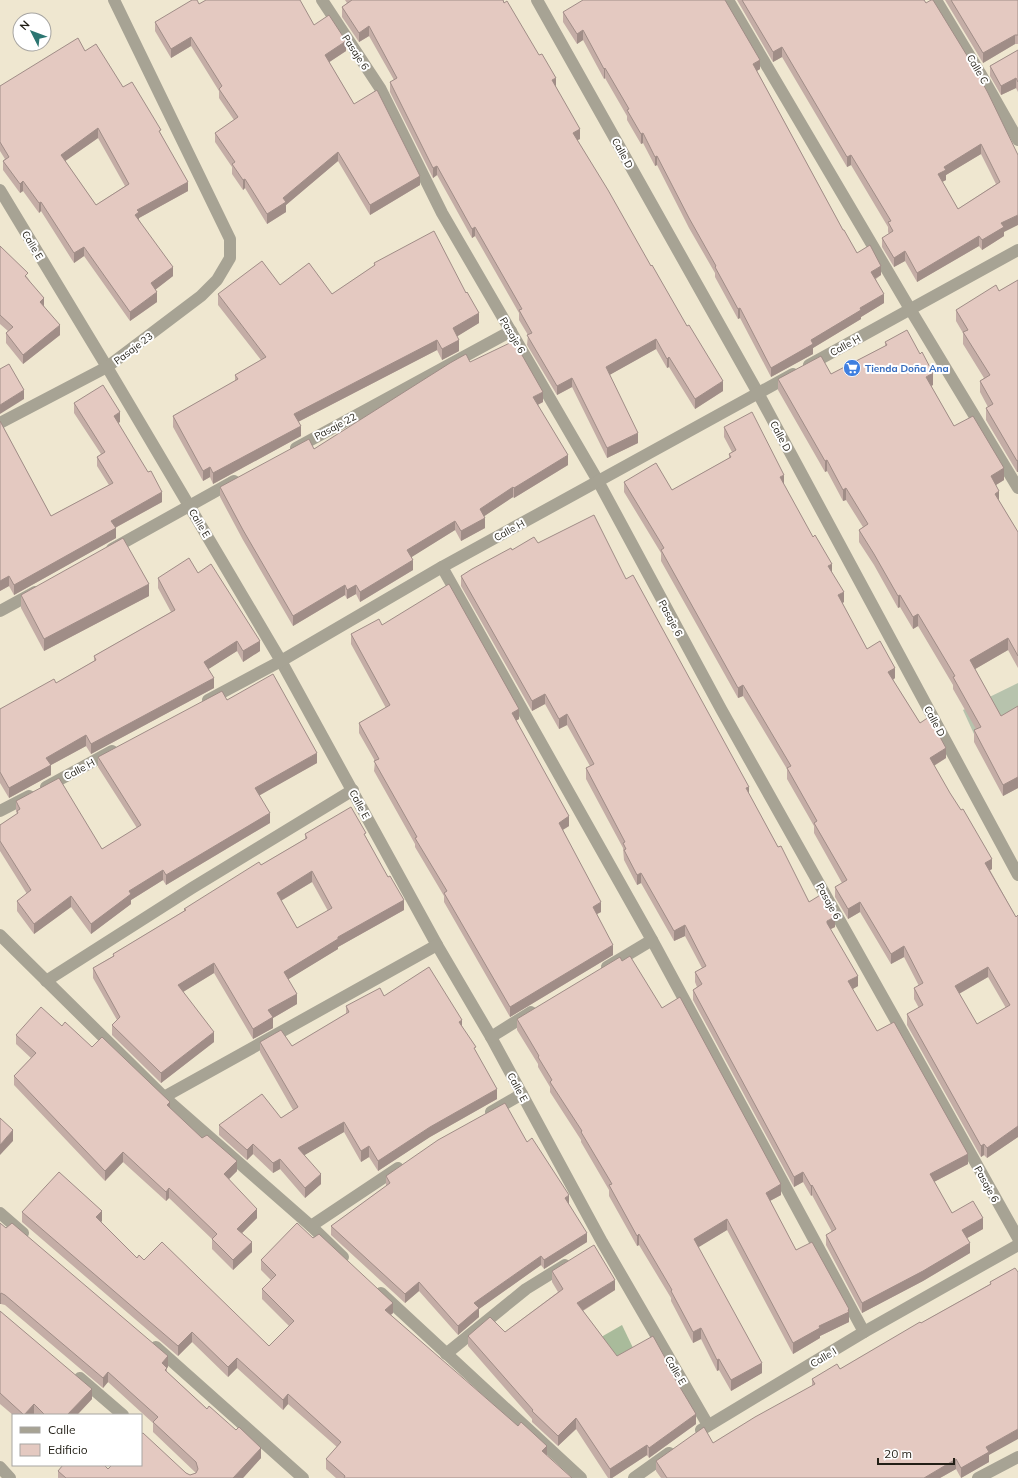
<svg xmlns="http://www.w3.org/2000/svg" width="1018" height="1478" viewBox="0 0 1018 1478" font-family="Mulish,sans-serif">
<rect width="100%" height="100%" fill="#efe7d0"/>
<polygon fill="#b7c3ad" points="1018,683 1018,713 974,734 963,710"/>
<polygon fill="#a9bb9b" points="622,1325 634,1350 610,1364 596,1340"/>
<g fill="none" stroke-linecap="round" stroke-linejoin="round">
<g stroke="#a7a394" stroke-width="12">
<polyline points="322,0 380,88 442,213 598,481 721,709 1018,1238"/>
<polyline points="537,0 758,393 1018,875"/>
<polyline points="728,0 910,309 1018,488"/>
<polyline points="936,0 980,73 1018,140"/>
<polyline points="0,190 107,367 281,661 437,945 491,1037 602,1242 708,1425"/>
<polyline points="809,365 1018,250"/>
<polyline points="0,423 107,367 201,296 217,280 230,258 230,239 114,0"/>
<polyline points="296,448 511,331"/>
<polyline points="112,549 234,481"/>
<polyline points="442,567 652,940 864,1332"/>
<polyline points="0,611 35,592"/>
<polyline points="208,700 281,661 442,567 793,374"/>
<polyline points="46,787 112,751"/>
<polyline points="0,811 29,796"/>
<polyline points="0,935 164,1097 311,1226 343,1257"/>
<polyline points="607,967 652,940"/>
<polyline points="46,981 192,888 353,790"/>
<polyline points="491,1037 531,1012"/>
<polyline points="164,1097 437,945"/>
<polyline points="491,1112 522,1094"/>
<polyline points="0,1213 23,1233"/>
<polyline points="311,1226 398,1168"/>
<polyline points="381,1293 581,1478"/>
<polyline points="156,1347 303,1478"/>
<polyline points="446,1354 526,1289 565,1265"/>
<polyline points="80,1378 123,1415"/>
<polyline points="701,1430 864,1332 1018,1245"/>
<polyline points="0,1467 10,1478"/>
<polyline points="634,1478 669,1453"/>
<polyline points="978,1478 1018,1457"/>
</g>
</g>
<g fill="#c4ada6" fill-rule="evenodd">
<polygon points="345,0 503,0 556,87 580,139 577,140 723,391 695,409 669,367 667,368 656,349 609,375 638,443 607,458 572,387 557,395 527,345 528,335 519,320 519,313 475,236 472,238 437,175 433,178 390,92 390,82 394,80 369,36 359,42 342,17 342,7 347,3"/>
<path d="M737 0H924L1018 155 1004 232V236L982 250 979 246 917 282 905 261 894 267 882 247V238L889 234 888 232V227L851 165 847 167 782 57 773 62ZM981 154 996 184 958 209 942 182 946 180V175Z"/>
<polygon points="945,0 1018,0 1018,44 1015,44 983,63"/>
<polygon points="199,4 314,25 346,51 329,62 354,104 420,185 370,215 338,161 286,205 286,212 267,224 245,188 243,190 232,174 232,167 215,142 215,133 234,120 219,98 219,91 191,46 171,58 155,31 155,22"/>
<polygon points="563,12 760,69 757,71 843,230 857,253 881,275 876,279 884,303 861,317 861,319 813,348 813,354 771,377 740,318 738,319 715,277 715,273 689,228 657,165 655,166 643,143 641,144 627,120 627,116 605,78 604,79 583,40 577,44 563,22"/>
<polygon points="1018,50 1018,92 1016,88 1001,95 990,76 990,66"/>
<path d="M85 51 123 87 161 134 188 191 139 218V220L173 276 155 290 157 302 130 321 84 256 74 263 41 211 39 213 23 191 20 193 3 170V161L5 159 0 151V86ZM98 138 125 186 96 205 65 161Z"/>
<polygon points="0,246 28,278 44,306 60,335 23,364 6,343 6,333 8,331 0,324"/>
<polygon points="374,263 479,323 457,336 459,351 442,360 437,350 298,422 301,436 213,484 210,477 203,481 173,427 173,416 235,381 235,375 261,360 218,305 218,294 280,285 332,294 374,266"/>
<polygon points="1018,280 1018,472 1017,472 986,420 986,408 988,407 980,392 980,381 984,378 963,344 963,333 956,321 956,310 999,291"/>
<polygon points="885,342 933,385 931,386 954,426 1004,480 996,485 999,501 1018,532 1018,668 1008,650 975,669 1001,716 1018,706 1018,788 1003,796 974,742 974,730 976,729 953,689 953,685 918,626 913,629 900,607 898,608 874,565 859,542 859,530 863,527 846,500 843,501 827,471 825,472 778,390 778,379 831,374 885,346"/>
<polygon points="470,362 543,402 538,405 568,465 514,498 513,497 484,516 485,528 461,541 455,530 411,557 413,570 360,602 356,594 347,599 345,595 293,626 243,540 220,497 220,487 314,449"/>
<polygon points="74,403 120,422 118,423 162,502 115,528 116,538 14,595 9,586 0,591 0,421 51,516 109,485 97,466 97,457 101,454 74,413"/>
<path d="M724 427 784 485 832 572 844 602 842 603 867 649 895 678 893 680 920 723 946 758 934 766 992 869 990 870 1016 917 1018 1137 987 1158 984 1155 981 1157 907 1025V1014L919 1008 914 999V988L919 986 904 957 891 964 860 912 848 919 835 897V887L842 883 814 833V826L787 779V769L743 696 738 698 661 561V553L624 492V482L672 490 729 458V454L732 452 724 437ZM988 977 1006 1008 977 1024 959 994Z"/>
<polygon points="538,543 626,579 749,794 778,847 809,902 835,927 830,929 858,986 852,989 877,1031 968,1164 934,1182 952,1213 983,1229 967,1238 970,1253 923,1281 862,1313 826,1245 826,1235 832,1232 812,1195 811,1196 803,1182 794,1187 693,1000 693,990 697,987 695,982 695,972 702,968 685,936 674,941 641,883 637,885 624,860 623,848 586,779 586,768 590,766 567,725 559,729 545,704 532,711 461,586 461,576 512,550"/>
<polygon points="198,573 260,651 243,662 237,651 208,669 214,688 91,754 86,746 51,765 51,775 9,798 0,783 0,709 56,683 94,661 94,656 171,612 158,588 158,578"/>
<polygon points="21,595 149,596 44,651 21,608"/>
<polygon points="382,625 519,719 516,720 569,826 563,830 601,912 597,914 613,955 510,1017 444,902 444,896 415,847 415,844 374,771 375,761 359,733 359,723 386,708 351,644 351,634"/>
<polygon points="227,700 317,763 259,795 270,823 166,885 163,880 131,900 131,904 91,934 71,907 34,934 17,911 17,901 27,894 0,851 0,825 17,814 16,811 16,801 102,849 137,828 98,767 98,757"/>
<path d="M305 834 366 837 404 910 338 947V949L288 979 297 1004 273 1018V1028L253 1039 214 973 183 992 214 1042 161 1083 112 1035V1025L117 1020 93 978V968L113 956V954L184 911V909L261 865 305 839ZM312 882 328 911 297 928 281 901Z"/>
<polygon points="622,961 662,1008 781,1195 770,1201 796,1250 849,1320 849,1322 820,1336 820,1338 793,1354 727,1230 698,1247 762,1373 731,1391 719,1370 717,1371 701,1339 693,1343 671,1301 671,1298 639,1245 637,1246 609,1196 609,1190 581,1142 581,1140 550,1092 550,1087 538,1067 538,1064 517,1030 517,1019"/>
<polygon points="384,996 462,1026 476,1052 497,1099 430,1137 378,1171 369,1157 361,1162 344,1132 304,1155 321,1184 305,1198 280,1169 273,1173 253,1154 247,1160 219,1135 219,1125 281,1118 293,1110 260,1052 260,1042 292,1046 346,1014 346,1006"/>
<polygon points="62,1026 92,1047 170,1108 237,1171 229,1179 257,1218 242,1233 252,1252 233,1270 212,1249 212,1239 169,1198 166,1201 123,1162 105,1181 14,1085 14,1076 31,1058 16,1044 16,1035"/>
<polygon points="527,1142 569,1204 587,1242 544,1269 541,1265 479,1309 479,1317 458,1335 419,1291 405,1303 331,1235 331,1226 386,1186 386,1176"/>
<polygon points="22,1212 102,1221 101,1222 137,1258 144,1260 269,1346 289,1326 262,1299 262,1289 271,1280 261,1270 261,1260 393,1313 391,1315 572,1478 336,1478 326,1469 326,1459 337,1447 288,1404 283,1410 237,1368 228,1377 192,1342 178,1356 22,1222"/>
<polygon points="0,1223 168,1367 167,1368 167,1372 261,1458 243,1478 58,1478 58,1471 108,1469 186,1473 190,1475 196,1473 153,1432 153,1423 108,1382 103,1388 5,1305 1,1304 0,1304"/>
<polygon points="1015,1268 989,1455 989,1462 961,1478 956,1469 940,1478 661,1478 656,1471 656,1461 713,1443 812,1386 812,1379 840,1369 921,1323 990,1284 990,1282"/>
<polygon points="552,1271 615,1290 583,1311 617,1356 668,1367 696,1424 649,1458 647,1455 612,1478 608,1478 576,1429 558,1446 532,1422 532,1419 468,1346 468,1336 505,1332 558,1292 552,1282"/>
<polygon points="0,1311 92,1399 77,1415 13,1415 0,1404"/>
</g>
<g fill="#a08d87">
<polygon points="369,26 369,36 359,42 359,33"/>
<polygon points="583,30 583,40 577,44 577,34"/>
<polygon points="1015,35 1015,44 983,63 983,53"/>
<polygon points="191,37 191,46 171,58 171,49"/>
<polygon points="346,41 346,51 325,65 325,55"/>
<polygon points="782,47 782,57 773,62 773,52"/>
<polygon points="760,60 760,69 753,73 753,64"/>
<polygon points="605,68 605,78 604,79 604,69"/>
<polygon points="556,78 556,88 552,80"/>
<polygon points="1016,78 1016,88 1001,95 1001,86"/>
<polygon points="98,128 98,138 61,164 61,155"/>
<polygon points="580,129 580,139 573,142 573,133"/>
<polygon points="643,133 643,143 641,144 641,134"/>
<polygon points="981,144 981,154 946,175 946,180 938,184 938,174 944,167"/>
<polygon points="338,152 338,161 286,205 286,212 267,224 267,214 283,198"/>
<polygon points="851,155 851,165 847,167 847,157"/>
<polygon points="657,156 657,165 655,166 655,157"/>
<polygon points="437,166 437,175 433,178 433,168"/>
<polygon points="420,176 420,185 370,215 370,205"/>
<polygon points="245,179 245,188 243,190 243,180"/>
<polygon points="23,181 23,191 20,193 20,184"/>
<polygon points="188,182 188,191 139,218 139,222 135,215 137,210"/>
<polygon points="41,202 41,211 39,213 39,203"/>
<polygon points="1018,215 1018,225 1004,232 1004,236 982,250 982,240 1001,223"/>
<polygon points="475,227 475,236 472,238 472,229"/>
<polygon points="979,236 979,246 917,282 917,273"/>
<polygon points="84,247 84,256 74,263 74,253"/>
<polygon points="905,251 905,261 894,267 894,258"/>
<polygon points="881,266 881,275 871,281 871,272"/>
<polygon points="173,267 173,276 151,293 151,283"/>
<polygon points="157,292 157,302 130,321 130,312"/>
<polygon points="884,294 884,303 861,317 861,319 813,348 813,354 771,377 771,368 811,340 860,308"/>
<polygon points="44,298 44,308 40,302"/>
<polygon points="740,308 740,318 738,319 738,309"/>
<polygon points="479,313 479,323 453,339 453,328"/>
<polygon points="60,325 60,335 23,364 23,355"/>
<polygon points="656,339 656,349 606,377 606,367"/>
<polygon points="437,340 437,350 294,424 294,414"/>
<polygon points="459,340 459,351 442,360 442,349"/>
<polygon points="669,357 669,367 667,368 667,359"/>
<polygon points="933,373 933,385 926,388 926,377"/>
<polygon points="572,378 572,387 557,395 557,386"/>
<polygon points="723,381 723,391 695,409 695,399"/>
<polygon points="24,390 24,399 0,414 0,405"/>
<polygon points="543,392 543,402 533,407 533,397"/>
<polygon points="120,412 120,422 114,425 114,416"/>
<polygon points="301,426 301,436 213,484 213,473"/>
<polygon points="638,433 638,443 607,458 607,448"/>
<polygon points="568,455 568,465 514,498 514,488"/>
<polygon points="827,460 827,471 825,472 825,461"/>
<polygon points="1018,460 1018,472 1017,472 1017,461"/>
<polygon points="210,467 210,477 203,481 203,471"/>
<polygon points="1004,468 1004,480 991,488 991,476"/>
<polygon points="784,475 784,485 780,477"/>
<polygon points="513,487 513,497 480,519 480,509"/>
<polygon points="846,488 846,500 843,501 843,490"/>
<polygon points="999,491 999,502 995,494"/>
<polygon points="162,492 162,502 111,530 111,521"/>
<polygon points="485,518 485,528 461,541 461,531"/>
<polygon points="455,521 455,530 407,560 407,550"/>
<polygon points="116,528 116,538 14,595 14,585"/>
<polygon points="413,560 413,570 360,602 360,592"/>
<polygon points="832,564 832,574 828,566"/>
<polygon points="9,576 9,586 0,591 0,581"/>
<polygon points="149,584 149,596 44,651 44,639"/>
<polygon points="345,585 345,595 293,626 293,616"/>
<polygon points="356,585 356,594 347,599 347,590"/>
<polygon points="844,592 844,602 838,606 838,595"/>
<polygon points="900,595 900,607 898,608 898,596"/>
<polygon points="918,614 918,626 913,629 913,617"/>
<polygon points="1008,638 1008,650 970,672 970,660"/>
<polygon points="237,641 237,651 204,672 204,662"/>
<polygon points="260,641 260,651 243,662 243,651"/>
<polygon points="895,668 895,678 888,683 888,672"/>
<polygon points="214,678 214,688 91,754 91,744"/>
<polygon points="743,685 743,696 738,698 738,688"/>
<polygon points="545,694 545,704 532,711 532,701"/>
<polygon points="519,709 519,719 512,723 512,713"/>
<polygon points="567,714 567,725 559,729 559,719"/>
<polygon points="86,735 86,746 51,765 51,775 9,798 9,788 46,758"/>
<polygon points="946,748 946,758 930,768 930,758"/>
<polygon points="317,753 317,763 255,798 255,788"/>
<polygon points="1018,777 1018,788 1003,796 1003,785"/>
<polygon points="749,787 749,797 746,788"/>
<polygon points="270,813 270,823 166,885 166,875"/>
<polygon points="569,816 569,826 559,832 559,823"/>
<polygon points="992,859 992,869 985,873 985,863"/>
<polygon points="163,870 163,880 131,900 131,904 91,934 91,924 129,891"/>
<polygon points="312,871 312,882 277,903 277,893"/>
<polygon points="641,873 641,883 637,885 637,875"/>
<polygon points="71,896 71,907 34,934 34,924"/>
<polygon points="404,900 404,910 338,947 338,949 284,982 284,972 338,937"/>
<polygon points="601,902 601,912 593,916 593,907"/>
<polygon points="860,902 860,912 848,919 848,909"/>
<polygon points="835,917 835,927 827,931 827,921"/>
<polygon points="685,925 685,936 674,941 674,931"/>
<polygon points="613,945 613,955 510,1017 510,1007"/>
<polygon points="904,946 904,957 891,964 891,954"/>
<polygon points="214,963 214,973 178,995 178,985"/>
<polygon points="988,967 988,977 955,996 955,986"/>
<polygon points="858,976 858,986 848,992 848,981"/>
<polygon points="297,994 297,1004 273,1018 273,1028 253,1039 253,1029 268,1010"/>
<polygon points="462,1020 462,1030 459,1022"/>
<polygon points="214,1032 214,1042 161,1083 161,1073"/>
<polygon points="497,1089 497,1099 430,1137 378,1171 378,1161 430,1127"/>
<polygon points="170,1102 170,1112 167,1105"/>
<polygon points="344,1122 344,1132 298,1159 298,1148"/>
<polygon points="1018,1126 1018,1137 987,1158 987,1148"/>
<polygon points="13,1130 13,1141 0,1155 0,1145"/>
<polygon points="253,1144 253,1154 247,1160 247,1150"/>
<polygon points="984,1144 984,1155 981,1157 981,1146"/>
<polygon points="369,1146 369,1157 361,1162 361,1151"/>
<polygon points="123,1152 123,1162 105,1181 105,1171"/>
<polygon points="968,1154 968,1164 930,1184 930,1174"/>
<polygon points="280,1159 280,1169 273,1173 273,1163"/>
<polygon points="237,1161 237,1171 224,1184 224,1174"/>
<polygon points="803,1172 803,1182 794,1187 794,1177"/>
<polygon points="321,1174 321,1184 305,1198 305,1188"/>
<polygon points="781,1184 781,1195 766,1203 766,1193"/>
<polygon points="812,1185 812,1195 811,1196 811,1186"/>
<polygon points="169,1188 169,1198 166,1201 166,1192"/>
<polygon points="569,1195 569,1204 565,1207 565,1198"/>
<polygon points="257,1209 257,1218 237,1238 237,1229"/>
<polygon points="102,1211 102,1221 96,1227 96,1217"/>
<polygon points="983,1218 983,1229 962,1241 962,1230"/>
<polygon points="727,1219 727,1230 694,1250 694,1239"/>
<polygon points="587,1233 587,1242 544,1269 544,1260"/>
<polygon points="639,1234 639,1245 637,1246 637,1236"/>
<polygon points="252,1242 252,1252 233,1270 233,1260"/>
<polygon points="970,1243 970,1253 923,1281 862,1313 862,1303"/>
<polygon points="541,1256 541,1265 479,1309 479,1317 458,1335 458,1326 474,1303"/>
<polygon points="615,1280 615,1290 577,1314 577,1303"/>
<polygon points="419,1282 419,1291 405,1303 405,1294"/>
<polygon points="1,1293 1,1304 0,1304 0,1294"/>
<polygon points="393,1303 393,1313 385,1319 385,1310"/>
<polygon points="849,1309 849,1322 820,1336 820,1338 793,1354 793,1343 819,1326"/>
<polygon points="701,1328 701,1339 693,1343 693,1332"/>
<polygon points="192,1332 192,1342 178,1356 178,1346"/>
<polygon points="168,1356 168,1367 162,1373 162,1363"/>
<polygon points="237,1358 237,1368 228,1377 228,1367"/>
<polygon points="719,1359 719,1370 717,1371 717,1360"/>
<polygon points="762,1363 762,1373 731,1391 731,1380"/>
<polygon points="108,1372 108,1382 103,1388 103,1378"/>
<polygon points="92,1389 92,1399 77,1415 67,1415"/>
<polygon points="288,1394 288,1404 283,1410 283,1400"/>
<polygon points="34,1404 34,1415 24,1415"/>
<polygon points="696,1414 696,1424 649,1458 649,1448"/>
<polygon points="576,1418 576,1429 558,1446 558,1436"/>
<polygon points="1018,1429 1018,1439 989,1455 989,1462 961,1478 961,1468 986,1447"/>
<polygon points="647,1445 647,1455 612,1478 610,1478 610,1469"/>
<polygon points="547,1446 547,1456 542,1451"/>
<polygon points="261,1448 261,1458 243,1478 233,1478"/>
<polygon points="956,1459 956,1469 940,1478 924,1478"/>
</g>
<g fill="#e4c9c1" stroke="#a08d87" fill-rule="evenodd">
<polygon points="192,0 197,0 199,4 206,0 300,0 314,25 329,15 346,41 325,55 354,104 377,90 420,176 370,205 338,152 283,198 286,202 267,214 245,179 243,180 232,164 235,162 215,133 238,117 219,89 222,86 191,37 171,49 155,22"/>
<polygon points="352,0 503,0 504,3 507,1 539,55 542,54 556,78 552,80 580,129 573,133 608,190 651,266 652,265 687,326 689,325 723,381 695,399 669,357 667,359 656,339 606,367 638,433 607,448 572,378 557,386 527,335 532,333 519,310 522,309 475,227 472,229 437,166 433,168 390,82 397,78 369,26 359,33 342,7"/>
<polygon points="583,0 725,0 760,60 753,64 843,230 844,230 857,253 870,245 881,266 871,272 884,294 860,308 861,310 811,340 813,344 771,368 740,308 738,309 715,267 716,266 689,218 657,156 655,157 643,133 641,134 627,110 629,109 605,68 604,69 583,30 577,34 563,12"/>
<path d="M742 0H924L926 3 931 0H933L974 67 988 93 1018 155V215L1001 223 1004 227 982 240 979 236 917 273 905 251 894 258 882 238 893 231 888 222 891 221 851 155 847 157 782 47 773 52ZM981 144 1000 182 958 209 938 174 946 170 944 167Z"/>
<polygon points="951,0 1018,0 1018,35 1015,35 983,53"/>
<path d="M78 38 85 51 96 44 123 87 132 82 161 130 159 131 188 182 137 210 139 212 135 215 173 267 151 283 157 292 130 312 84 247 74 253 41 202 39 203 23 181 20 184 3 161 9 157 0 142V86ZM98 128 129 184 96 205 61 155Z"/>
<polygon points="1018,50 1018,82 1016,78 1001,86 990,66"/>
<polygon points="434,231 466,293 467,292 479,313 453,328 459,340 442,349 437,340 294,414 301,426 213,473 210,467 203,471 173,416 238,379 235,375 266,357 218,294 262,261 280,285 309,263 332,294 375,265 374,263"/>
<polygon points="0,246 28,273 25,276 44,298 40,302 60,325 23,355 6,333 13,327 0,315"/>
<polygon points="1018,280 1018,460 1017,461 986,408 993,404 980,381 990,375 963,332 968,330 956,310 996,285 999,291"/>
<polygon points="907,330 920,354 922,352 933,373 926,377 954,426 973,416 1004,468 991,476 999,491 995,494 1018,532 1018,656 1008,638 970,660 1001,716 1018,706 1018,777 1003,785 974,730 981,727 953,677 955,676 918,614 913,617 900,595 898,596 874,554 859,530 868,524 846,488 843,490 827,460 825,461 778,379 821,356 831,374 887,345 885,342"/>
<polygon points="514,341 543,392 533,397 568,455 514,488 513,487 480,509 485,518 461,531 455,521 407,550 413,560 360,592 356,585 347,590 345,585 293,616 243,530 220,487 309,439 314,449 450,363 466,354 470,362"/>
<polygon points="9,364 24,390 0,405 0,369"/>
<polygon points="103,385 120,412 114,416 148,472 151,471 162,492 111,521 116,528 14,585 9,576 0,581 0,421 51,516 113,483 97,457 105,452 74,403"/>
<path d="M752 412 784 475 780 477 813 537 815 535 832 564 828 566 844 592 838 595 867 649 880 641 895 668 888 672 920 723 929 717 946 748 930 758 950 793 961 810 963 809 992 859 985 863 1016 917 1018 915V1126L987 1148 984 1144 981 1146 907 1014 923 1005 914 988 923 983 904 946 891 954 860 902 848 909 835 887 847 880 814 823 817 821 787 768 791 766 743 685 738 688 661 550 664 548 624 482 656 463 672 490 731 457 729 454 736 450 724 427ZM988 967 1010 1005 977 1024 955 986Z"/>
<polygon points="594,515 626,579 633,575 749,787 746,788 778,847 781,846 809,902 822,894 835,917 827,921 827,923 858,976 848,981 877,1031 894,1022 968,1154 930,1174 952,1213 973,1201 983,1218 962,1230 970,1243 923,1271 862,1303 826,1235 836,1229 812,1185 811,1186 803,1172 794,1177 693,990 702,984 695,972 706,966 685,925 674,931 641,873 637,875 624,850 626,849 623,843 625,842 586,768 594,764 567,714 559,719 545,694 532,701 461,576 472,569 511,548 512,550 534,537 538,543"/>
<polygon points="123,538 149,584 44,639 21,595"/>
<polygon points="189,558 198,573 211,564 260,641 243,651 237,641 204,662 214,678 91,744 86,735 46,758 51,765 9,788 0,772 0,709 54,679 56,683 96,660 94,656 175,610 158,578"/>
<polygon points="449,584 519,709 512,713 569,816 559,823 601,902 593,907 613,945 510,1007 444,893 447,891 415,838 417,837 374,761 379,759 359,723 390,705 351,634 379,619 382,625"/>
<polygon points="273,674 317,753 255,788 270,813 166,875 163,870 129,891 131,894 91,924 71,896 34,924 17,901 31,890 0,841 0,825 18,813 17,811 20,809 16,801 59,778 102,849 141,825 98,757 222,691 227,700"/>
<path d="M351 807 366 833 364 834 388 877 390 876 404 900 338 937V939L284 972 297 994 268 1010 273 1017 253 1029 214 963 178 985 214 1032 161 1073 112 1025 120 1017 93 968 114 956 113 954 186 910 184 909 259 862 261 865 307 838 305 834ZM312 871 332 908 297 928 277 893Z"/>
<polygon points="630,956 662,1008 680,997 781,1184 766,1193 796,1250 812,1242 849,1309 848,1310 849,1312 819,1326 820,1328 793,1343 727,1219 694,1239 762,1363 731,1380 719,1359 717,1360 701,1328 693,1332 671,1291 672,1290 639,1234 637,1236 609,1185 612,1184 581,1132 582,1131 550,1082 552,1080 538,1057 539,1056 517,1019 620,957 622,961"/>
<polygon points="429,967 462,1020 459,1022 476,1047 474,1048 497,1089 430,1127 378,1161 369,1146 361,1151 344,1122 298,1148 321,1174 305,1188 280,1159 273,1163 253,1144 247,1150 219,1125 262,1094 281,1118 298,1107 260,1042 281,1030 292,1046 349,1012 346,1006 380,988 384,996"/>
<polygon points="41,1007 62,1026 65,1022 92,1047 102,1037 170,1102 167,1105 202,1138 207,1135 237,1161 224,1174 257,1209 237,1229 252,1242 233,1260 212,1239 217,1234 169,1188 166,1192 123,1152 105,1171 14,1076 36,1053 16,1035"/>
<polygon points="505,1103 527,1142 532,1138 569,1195 565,1198 587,1233 544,1260 541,1256 474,1303 479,1308 458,1326 419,1282 405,1294 331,1226 390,1183 386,1176 438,1140"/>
<polygon points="0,1118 13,1130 0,1145"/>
<polygon points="59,1172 102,1211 96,1217 137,1258 139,1255 144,1260 162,1242 269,1346 294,1321 262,1289 276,1275 261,1260 297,1223 313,1238 319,1234 393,1303 385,1310 518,1426 521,1422 547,1446 542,1451 572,1478 344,1478 345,1476 326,1459 341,1442 288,1394 283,1400 237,1358 228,1367 192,1332 178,1346 22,1212"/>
<polygon points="0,1223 6,1228 12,1223 168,1356 162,1363 167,1368 165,1370 207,1409 209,1406 236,1430 239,1427 261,1448 233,1478 66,1478 58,1471 63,1465 104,1465 108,1469 112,1465 141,1465 141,1434 143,1433 186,1473 190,1475 196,1473 198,1469 196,1462 153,1422 158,1417 108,1372 103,1378 5,1295 1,1293 0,1294"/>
<polygon points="594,1245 615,1280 577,1303 617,1356 653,1336 668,1363 666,1364 696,1414 649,1448 647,1445 610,1469 576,1418 558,1436 532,1411 533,1410 468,1336 490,1317 505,1332 563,1289 552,1271"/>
<polygon points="1015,1268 1018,1272 1018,1429 986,1447 989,1452 961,1468 956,1459 924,1478 667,1478 656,1461 704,1427 713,1443 755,1417 815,1384 812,1379 837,1364 840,1369 920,1322 921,1323 991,1284 990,1282"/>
<polygon points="0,1311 92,1389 67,1415 45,1415 34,1404 24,1415 0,1393"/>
</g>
<defs>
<symbol id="supermarket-disc" viewBox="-11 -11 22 22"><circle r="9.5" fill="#3f7fe0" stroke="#fff"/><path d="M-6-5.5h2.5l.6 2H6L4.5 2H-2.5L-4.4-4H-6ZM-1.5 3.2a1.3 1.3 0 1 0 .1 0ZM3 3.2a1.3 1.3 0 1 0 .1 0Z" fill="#fff"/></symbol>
</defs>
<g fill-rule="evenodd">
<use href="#supermarket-disc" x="842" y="358" width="20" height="20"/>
</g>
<g text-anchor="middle" stroke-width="4" stroke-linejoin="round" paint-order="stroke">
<g font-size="10" fill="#221f16" stroke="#fff">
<text transform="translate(356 52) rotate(57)" y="4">Pasaje 6</text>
<text transform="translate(978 69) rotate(60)" y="4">Calle C</text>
<text transform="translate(623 153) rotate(61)" y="4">Calle D</text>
<text transform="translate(33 245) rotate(59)" y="4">Calle E</text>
<text transform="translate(513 335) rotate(60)" y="4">Pasaje 6</text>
<text transform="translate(845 345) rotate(-29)" y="4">Calle H</text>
<text transform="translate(133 348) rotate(-37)" y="4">Pasaje 23</text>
<text transform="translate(335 426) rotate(-28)" y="4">Pasaje 22</text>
<text transform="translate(781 436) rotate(62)" y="4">Calle D</text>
<text transform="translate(200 523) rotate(59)" y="4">Calle E</text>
<text transform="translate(509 530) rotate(-29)" y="4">Calle H</text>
<text transform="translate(671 618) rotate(62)" y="4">Pasaje 6</text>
<text transform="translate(935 721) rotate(62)" y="4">Calle D</text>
<text transform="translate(79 769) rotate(-28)" y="4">Calle H</text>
<text transform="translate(360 804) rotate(62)" y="4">Calle E</text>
<text transform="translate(829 901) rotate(61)" y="4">Pasaje 6</text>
<text transform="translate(518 1087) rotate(62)" y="4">Calle E</text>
<text transform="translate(987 1184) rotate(61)" y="4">Pasaje 6</text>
<text transform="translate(823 1357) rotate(-31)" y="4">Calle I</text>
<text transform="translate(676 1370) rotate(60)" y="4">Calle E</text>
</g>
<g font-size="10" font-weight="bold" fill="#366cbe" stroke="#fff" text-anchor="start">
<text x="865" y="372">Tienda Doña Ana</text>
</g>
</g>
<rect x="12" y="1414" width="130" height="52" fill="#ffffff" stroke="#a7a5a2"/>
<rect x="20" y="1427" width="20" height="6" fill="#a7a394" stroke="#a7a5a2"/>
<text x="48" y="1434" font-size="12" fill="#221f16">Calle</text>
<rect x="20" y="1444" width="20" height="12" fill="#e4c9c1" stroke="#a7a5a2"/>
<text x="48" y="1454" font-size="12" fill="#221f16">Edificio</text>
<g transform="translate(32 32) rotate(312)"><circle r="19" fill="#ffffff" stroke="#a7a5a2"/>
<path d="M0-3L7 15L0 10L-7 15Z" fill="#2c7672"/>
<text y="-6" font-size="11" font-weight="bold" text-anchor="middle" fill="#221f16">N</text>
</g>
<path d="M878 1458v6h76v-6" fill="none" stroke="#221f16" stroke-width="2"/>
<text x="884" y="1458" font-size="12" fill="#221f16" stroke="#ffffff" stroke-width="3" paint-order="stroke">20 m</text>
</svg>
